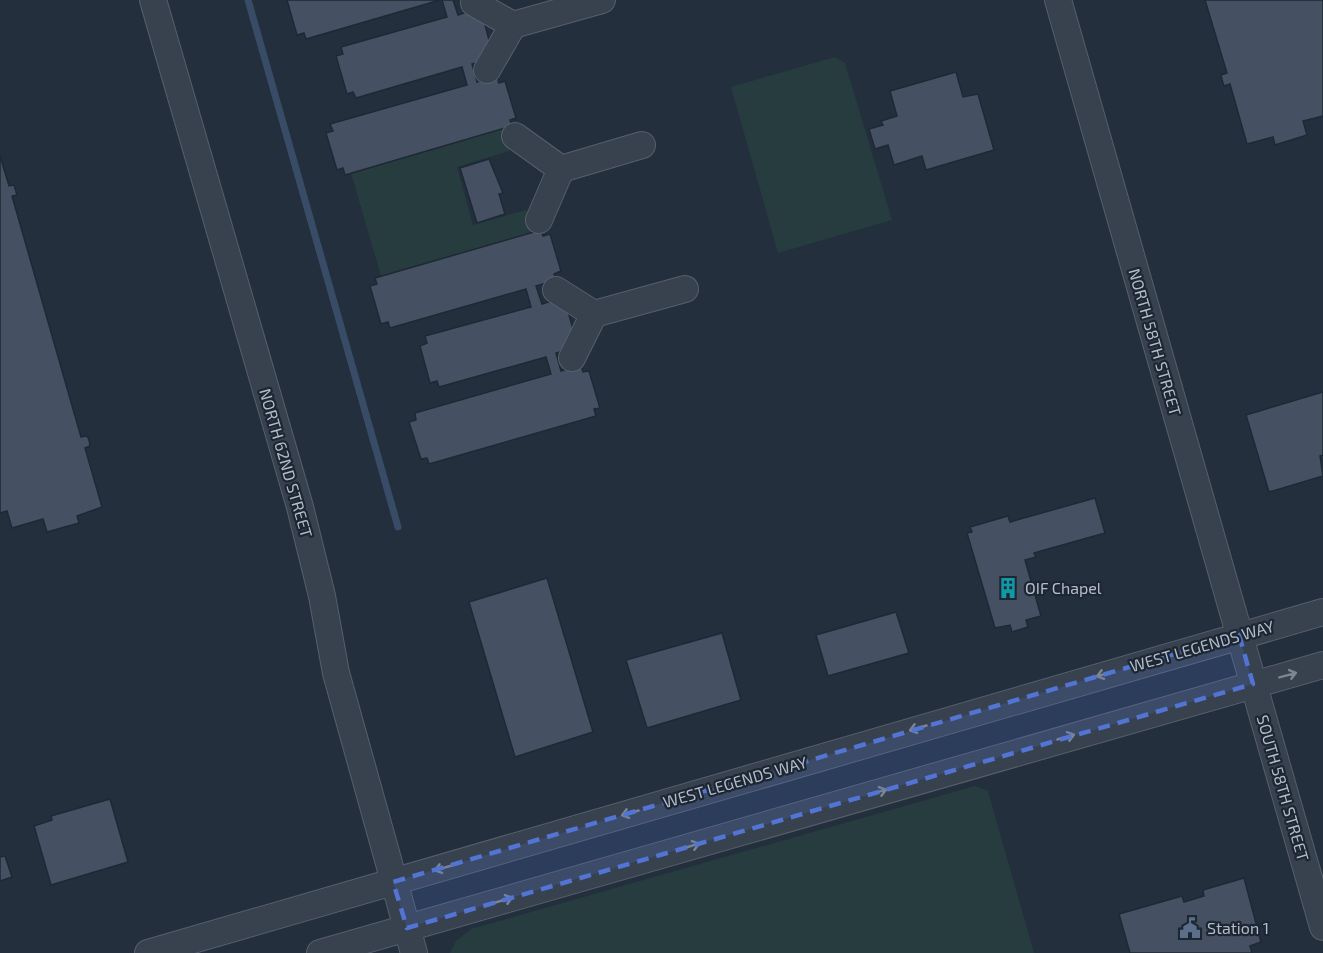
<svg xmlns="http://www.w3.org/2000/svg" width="1323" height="953" viewBox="0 0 1323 953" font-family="'Exo 2',sans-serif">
<rect width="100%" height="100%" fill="#242f3e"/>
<g fill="#263c3f">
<polygon points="835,57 845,63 892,220 778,253 731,87"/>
<polygon points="505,128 511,148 509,151 457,167 473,225 526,210 529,212 535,232 381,276 351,173"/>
<polygon points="975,786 988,791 1034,953 450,953 456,941 471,929"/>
</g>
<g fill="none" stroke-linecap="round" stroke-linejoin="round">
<polyline stroke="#394c67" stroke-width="7" points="248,0 398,527"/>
</g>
<g fill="#455162" stroke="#1f2835" stroke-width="1.5">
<polygon points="287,0 440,0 306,39 304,33 297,35"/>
<polygon points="442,0 453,0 458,15 473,10 482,14 492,51 487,60 472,64 477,82 497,76 499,83 505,81 516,118 510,120 512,126 345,175 343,168 337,170 326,133 333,131 330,124 467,85 462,67 356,98 353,92 347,94 336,56 343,54 341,47 447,17"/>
<polygon points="1205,0 1323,0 1323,116 1303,121 1307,135 1275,145 1273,137 1247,144 1230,84 1224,86 1222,80 1221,75 1227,73"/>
<polygon points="956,72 963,97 978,94 994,150 926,170 922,156 894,165 888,145 875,149 869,129 883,125 881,121 897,116 890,91"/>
<polygon points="0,156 9,186 14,185 17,195 12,196 81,437 87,436 89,440 90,446 85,448 102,507 77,516 79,523 47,532 43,519 12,528 7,511 0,513"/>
<polygon points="489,159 503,193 499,194 505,214 477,223 460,168"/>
<polygon points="541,230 543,236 550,234 561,271 554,274 556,280 536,286 542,304 557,299 566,304 576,340 572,349 556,353 561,371 581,365 583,372 589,371 600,408 594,409 596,416 429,464 427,458 421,459 409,422 416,420 415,413 551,374 546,357 439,387 437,381 430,383 420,346 427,343 425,336 531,307 526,289 390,328 388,322 381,324 370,286 377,284 375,278"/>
<polygon points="1323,392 1323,455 1320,456 1323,476 1269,492 1246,415"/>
<polygon points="1095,498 1105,533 1034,553 1036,557 1025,560 1041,616 1026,620 1028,627 1012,632 1010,625 995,628 967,533 972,532 970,527 1008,516 1010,522"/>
<polygon points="547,578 593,732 515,757 469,602"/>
<polygon points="896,612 909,653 828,676 816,635"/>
<polygon points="722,633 741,700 647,728 626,660"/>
<polygon points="110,799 128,862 51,885 34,826 52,820 51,816"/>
<polygon points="5,856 12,877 0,881 0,857"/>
<polygon points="1244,878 1261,942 1250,946 1252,953 1130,953 1119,914 1182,896 1184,902 1204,896 1203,890"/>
</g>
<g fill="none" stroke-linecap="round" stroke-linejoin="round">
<defs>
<g id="minor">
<polyline points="153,0 300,507 322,596 336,673 414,953"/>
<polyline points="1058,0 1323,927"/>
<polyline points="474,3 513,25 487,70"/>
<polyline points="513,25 602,0"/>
<polyline points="515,136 561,169 539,220"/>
<polyline points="561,169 642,145"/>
<polyline points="556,290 594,314 572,358"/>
<polyline points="594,314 685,289"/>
<polyline points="148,953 1323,612"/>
<polyline points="320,953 1323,665"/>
</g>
</defs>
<use href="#minor" stroke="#565f6c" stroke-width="28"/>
<use href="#minor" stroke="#38414e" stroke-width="26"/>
</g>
<defs><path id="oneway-shaft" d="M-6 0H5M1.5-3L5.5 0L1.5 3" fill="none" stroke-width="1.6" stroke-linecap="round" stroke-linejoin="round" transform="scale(1.5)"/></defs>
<g stroke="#7c8592">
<use href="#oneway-shaft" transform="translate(1105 674) rotate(164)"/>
<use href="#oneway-shaft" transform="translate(1288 675) rotate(-15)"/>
<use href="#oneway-shaft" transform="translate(918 728) rotate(164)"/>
<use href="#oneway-shaft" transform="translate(1066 737) rotate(-16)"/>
<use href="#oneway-shaft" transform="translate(878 792) rotate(-16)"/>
<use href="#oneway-shaft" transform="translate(630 813) rotate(164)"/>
<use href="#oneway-shaft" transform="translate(691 846) rotate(-16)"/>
<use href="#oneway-shaft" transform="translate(443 868) rotate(164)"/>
<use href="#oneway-shaft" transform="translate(504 900) rotate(-16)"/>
</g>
<path fill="#5274d3" fill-opacity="0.2" stroke="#5274d3" stroke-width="4.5" stroke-dasharray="12 8" stroke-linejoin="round" d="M1239 635 1253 684 407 928 393 882Z"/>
<defs>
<symbol id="building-bare" viewBox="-9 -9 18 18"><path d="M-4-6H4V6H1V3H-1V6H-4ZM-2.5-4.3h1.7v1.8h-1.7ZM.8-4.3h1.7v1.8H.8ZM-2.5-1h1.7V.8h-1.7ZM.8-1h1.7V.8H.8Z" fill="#0f9aa8" stroke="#1d2633" stroke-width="2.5" paint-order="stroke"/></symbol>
<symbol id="civic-bare" viewBox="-9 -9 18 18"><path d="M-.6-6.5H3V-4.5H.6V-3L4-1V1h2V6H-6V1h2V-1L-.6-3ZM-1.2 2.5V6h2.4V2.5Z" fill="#5c6f8a" stroke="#1d2633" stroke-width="2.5" paint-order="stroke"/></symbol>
</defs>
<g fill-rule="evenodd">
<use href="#building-bare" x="993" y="573" width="30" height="30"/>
<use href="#civic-bare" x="1175" y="913" width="30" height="30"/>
</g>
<g text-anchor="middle" stroke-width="4.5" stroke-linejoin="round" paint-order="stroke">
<g font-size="16" fill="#b4bcc9" stroke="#1d2633">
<text transform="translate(1155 342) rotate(74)" y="6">NORTH 58TH STREET</text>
<text transform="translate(286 463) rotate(74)" y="6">NORTH 62ND STREET</text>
<text transform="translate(1202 646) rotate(-16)" y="6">WEST LEGENDS WAY</text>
<text transform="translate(735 782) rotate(-16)" y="6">WEST LEGENDS WAY</text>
<text transform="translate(1283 788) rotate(74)" y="6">SOUTH 58TH STREET</text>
</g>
<g font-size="16" fill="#b4bcc9" stroke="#1d2633" text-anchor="start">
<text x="1025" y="594">OIF Chapel</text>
<text x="1207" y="934">Station 1</text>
</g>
</g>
</svg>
